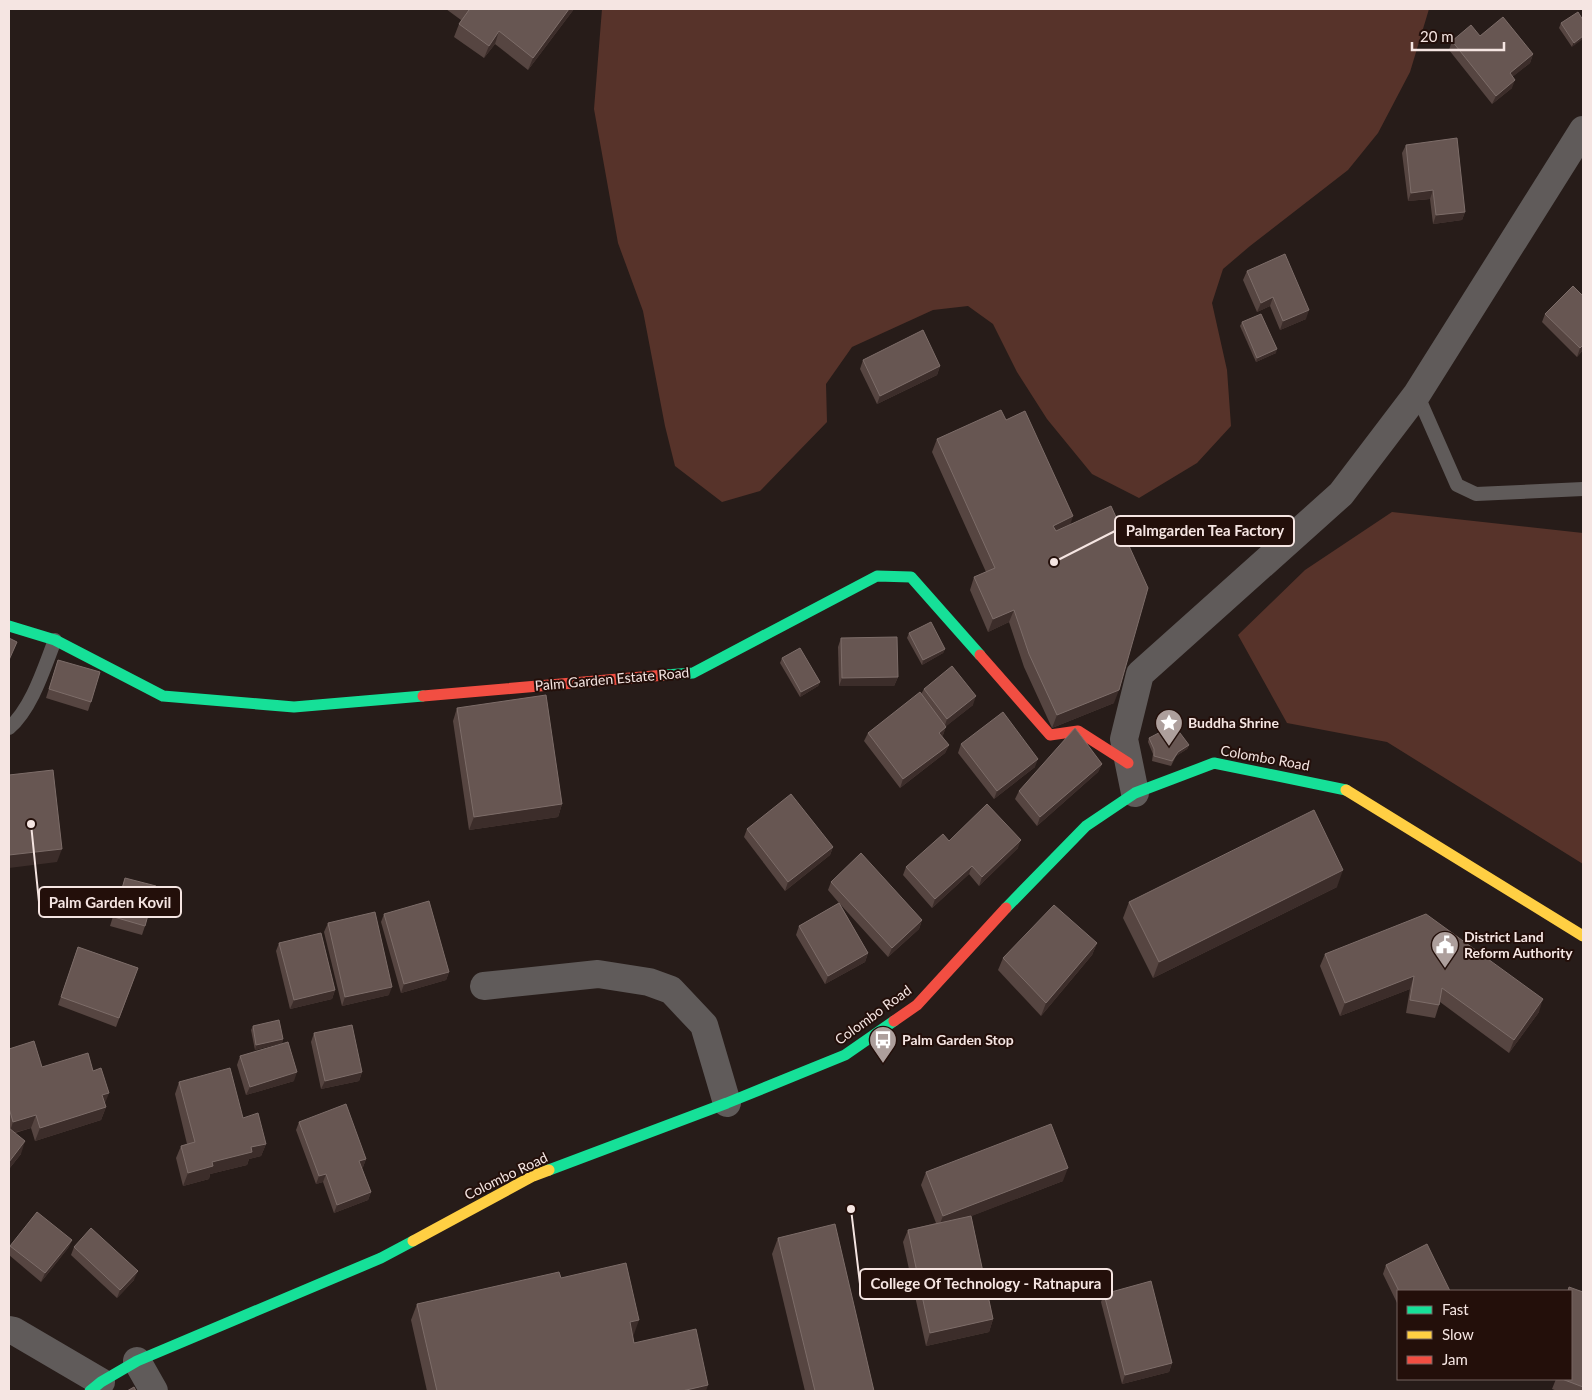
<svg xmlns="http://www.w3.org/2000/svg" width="1592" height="1400" viewBox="0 0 1592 1400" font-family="Lato,sans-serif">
<rect width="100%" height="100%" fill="#271c19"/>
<g fill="#57332a">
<polygon points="602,9 1429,9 1410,72 1378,133 1348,170 1250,246 1223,269 1212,303 1227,370 1231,426 1197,463 1139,498 1092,474 1047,419 1017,372 993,324 968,306 933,310 852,347 826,384 827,422 760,491 722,502 675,466 665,426 643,311 618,243 594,109"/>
<polygon points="1392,512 1583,533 1583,864 1387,742 1287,723 1238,635 1305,570"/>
</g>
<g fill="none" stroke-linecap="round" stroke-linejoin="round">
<g stroke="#605b5a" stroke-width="14">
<polyline points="1417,394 1457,485 1476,494 1583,489"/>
<path d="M9 728C32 708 44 668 55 640"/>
</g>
<g stroke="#605b5a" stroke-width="28">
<polyline points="1135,793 1124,739 1140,674 1341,494 1417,394 1583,130"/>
<polyline points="484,986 598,974 649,982 671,990 704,1025 727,1103"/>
<polyline points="9,1330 14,1331 101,1382"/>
<polyline points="137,1361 154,1391"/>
</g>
<g stroke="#16e098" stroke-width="11">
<polyline points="9,626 55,640 163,696 294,707 423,696"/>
<polyline points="665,675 693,673 877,576 911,577 980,655"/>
<polyline points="1006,908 1086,826 1135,793 1214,763 1346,790"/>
<polyline points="549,1170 727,1103 845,1055 894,1021"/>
<polyline points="90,1391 101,1382 137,1361 381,1258 413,1241"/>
</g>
<g stroke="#ffcf43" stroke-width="11">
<polyline points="1346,790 1583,936"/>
<polyline points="413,1241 533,1176 549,1170"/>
</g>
<g stroke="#f24e42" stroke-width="11">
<polyline points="980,655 1050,735 1078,731 1128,763"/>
<polyline points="423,696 665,675"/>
<polyline points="894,1021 917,1005 1006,908"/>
</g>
</g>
<g fill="#564541">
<polygon points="446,9 574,9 528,70 495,44 484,58 454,37 459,24 461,20"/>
<polygon points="1583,20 1572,47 1559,28 1561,23"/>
<polygon points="1480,36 1533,54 1530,63 1512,77 1512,88 1492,104 1449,50 1452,41"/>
<polygon points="1406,145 1465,212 1462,220 1433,224 1430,199 1408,201 1402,153"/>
<polygon points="1247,271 1306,319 1280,330 1270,306 1257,312 1243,280"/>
<polygon points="1583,293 1583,350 1577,357 1542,322 1545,314"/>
<polygon points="1242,322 1276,353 1256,362 1240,326"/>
<polygon points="863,360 940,366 937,375 877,404 860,369"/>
<polygon points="1006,420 1070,525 1114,703 1052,728 1024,667 1009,622 988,632 970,590 974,577 986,572 932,452 937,439"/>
<polygon points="909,633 945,649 943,653 922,665 907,638"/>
<polygon points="841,638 898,677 894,686 839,686 838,647"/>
<polygon points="782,658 820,682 818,686 800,697 780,663"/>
<polygon points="58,660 91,702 88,711 46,698"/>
<polygon points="924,689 973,705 946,726 943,735 942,736 949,745 945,753 900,788 864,741 868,733 921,694"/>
<polygon points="457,708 562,804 558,817 469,830 453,721"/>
<polygon points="1149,738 1189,745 1187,749 1176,756 1171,766 1152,761 1153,754 1148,742"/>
<polygon points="961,744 1035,767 994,799 958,753"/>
<polygon points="1102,764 1098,772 1037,826 1015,799 1019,791"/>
<polygon points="747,829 833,847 830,855 785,891 744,837"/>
<polygon points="949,841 1018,848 979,886 969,874 932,908 903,875 906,867"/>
<polygon points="125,878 145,926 142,935 110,926"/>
<polygon points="831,882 922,920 919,929 888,957 840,904 868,953 865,962 825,984 796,935 799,926 839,903 828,890"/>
<polygon points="1337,887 1153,978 1123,918 1129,902"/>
<polygon points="384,914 449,972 446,980 401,993 381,922"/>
<polygon points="328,923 389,995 342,1006 324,932"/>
<polygon points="279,943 335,990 332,999 290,1009 276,951"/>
<polygon points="1097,943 1092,955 1041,1016 998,970 1003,958"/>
<polygon points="78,947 138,968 116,1027 58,1005"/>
<polygon points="1325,954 1539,1012 1509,1053 1440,1002 1435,1018 1406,1013 1410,989 1340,1016 1320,966"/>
<polygon points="253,1026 283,1039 282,1043 255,1050 251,1030"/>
<polygon points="314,1033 362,1072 359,1081 321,1089 311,1042"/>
<polygon points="9,1049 42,1067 93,1071 106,1107 101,1120 35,1141 31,1128 15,1133 21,1154 9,1169"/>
<polygon points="240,1056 294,1081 246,1095 237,1065"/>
<polygon points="179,1082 243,1118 266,1144 261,1156 249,1159 247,1165 210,1174 209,1179 183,1186 176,1158 181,1146 187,1144 175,1094"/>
<polygon points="299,1122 366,1159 363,1167 362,1168 371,1192 368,1200 334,1213 323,1182 316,1184 296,1130"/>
<polygon points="926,1172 1063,1181 971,1216 993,1319 989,1332 926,1346 903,1242 908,1230 936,1223 921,1185"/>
<polygon points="778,1238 874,1391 805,1391 772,1254"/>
<polygon points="72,1240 68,1248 41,1282 9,1255 9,1250 10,1246"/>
<polygon points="74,1247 134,1280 117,1298 71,1255"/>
<polygon points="1386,1265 1450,1291 1398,1291 1398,1305 1383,1274"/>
<polygon points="561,1278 633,1337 634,1343 706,1391 427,1391 411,1320 417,1304"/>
<polygon points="1583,1292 1583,1391 1557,1391 1552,1389 1556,1379 1571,1379"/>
<polygon points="1104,1294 1172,1363 1169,1372 1122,1384 1101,1302"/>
</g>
<g fill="#3c2d2a">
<polygon points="569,9 574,9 528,70 533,58"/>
<polygon points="499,31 495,44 484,58 489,46"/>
<polygon points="1583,36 1583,39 1572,47 1574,43"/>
<polygon points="1533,54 1530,63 1506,82 1510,73"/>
<polygon points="1515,80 1512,88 1492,104 1496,96"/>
<polygon points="1433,190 1430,199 1408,201 1411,193"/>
<polygon points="1465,212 1462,220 1433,224 1436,215"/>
<polygon points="1273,297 1270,306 1257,312 1261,303"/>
<polygon points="1309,310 1306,319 1280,330 1283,321"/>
<polygon points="1583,345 1583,350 1577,357 1580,348"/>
<polygon points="1277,349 1276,353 1256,362 1257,358"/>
<polygon points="940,366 937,375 877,404 880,396"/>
<polygon points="1073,516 1069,529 1049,538 1053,526"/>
<polygon points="1014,610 1009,622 988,632 993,619"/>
<polygon points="945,649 943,653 922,665 923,660"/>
<polygon points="898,677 894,686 839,686 842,678"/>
<polygon points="820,682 818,686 800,697 801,692"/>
<polygon points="1119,690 1114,703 1052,728 1057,715"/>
<polygon points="976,696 973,705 944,728 947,719"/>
<polygon points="946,727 943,735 936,741 939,733"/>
<polygon points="949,745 945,753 900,788 903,779"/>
<polygon points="1189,745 1187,749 1176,756 1171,766 1178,752"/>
<polygon points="1038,759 1035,767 994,799 997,791"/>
<polygon points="1102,764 1098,772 1037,826 1040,817"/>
<polygon points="562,804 558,817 469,830 474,817"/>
<polygon points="1021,840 1018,848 979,886 982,877"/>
<polygon points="833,847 830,855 785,891 788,882"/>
<polygon points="62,849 57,862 9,868 9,855"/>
<polygon points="972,866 969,874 932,908 935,899"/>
<polygon points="1343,870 1337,887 1153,978 1159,962"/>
<polygon points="922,920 919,929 888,957 892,948"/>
<polygon points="1097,943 1092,955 1041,1016 1046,1003"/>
<polygon points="868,953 865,962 825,984 828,976"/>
<polygon points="449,972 446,980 401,993 404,984"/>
<polygon points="1414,976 1410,989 1340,1016 1345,1003"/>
<polygon points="392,987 389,995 342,1006 345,997"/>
<polygon points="335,990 332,999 290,1009 294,1000"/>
<polygon points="1543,999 1539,1012 1509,1053 1514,1040"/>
<polygon points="283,1039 282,1043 255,1050 256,1045"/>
<polygon points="297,1072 294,1081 246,1095 250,1087"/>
<polygon points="362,1072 359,1081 321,1089 325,1081"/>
<polygon points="109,1093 104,1106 102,1095"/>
<polygon points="106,1107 101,1120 35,1141 40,1128"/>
<polygon points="36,1115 31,1128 9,1134 13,1122"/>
<polygon points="25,1141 21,1154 9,1169 9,1162"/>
<polygon points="266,1144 261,1156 249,1159 247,1165 210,1174 209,1179 183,1186 188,1173 212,1162 251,1147"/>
<polygon points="366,1159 363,1167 356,1170 359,1161"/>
<polygon points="1068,1168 1063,1181 938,1229 943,1216"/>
<polygon points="326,1174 323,1182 316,1184 319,1176"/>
<polygon points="371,1192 368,1200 334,1213 337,1205"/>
<polygon points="72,1240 68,1248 41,1282 45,1273"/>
<polygon points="138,1271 134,1280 117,1298 120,1290"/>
<polygon points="993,1319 989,1332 926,1346 930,1333"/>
<polygon points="639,1320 633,1337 630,1322"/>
<polygon points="1172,1363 1169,1372 1122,1384 1125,1375"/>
<polygon points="708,1385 706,1391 682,1391"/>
</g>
<g fill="#675652" stroke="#7d6d69">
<polygon points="467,9 569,9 533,58 499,31 489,46 459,24 469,10"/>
<polygon points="1578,12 1583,20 1583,36 1574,43 1561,23"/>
<polygon points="1503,17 1533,54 1510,73 1515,80 1496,96 1452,41 1471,25 1480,36"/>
<polygon points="1457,138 1465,212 1436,215 1433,190 1411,193 1406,145"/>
<polygon points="1285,254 1309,310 1283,321 1273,297 1261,303 1247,271"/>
<polygon points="1573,286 1582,295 1583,293 1583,345 1580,348 1545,314"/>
<polygon points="1261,314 1277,349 1257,358 1242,322"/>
<polygon points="923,330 940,366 880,396 863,360"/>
<polygon points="1001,410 1006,420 1025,411 1073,516 1053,526 1056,531 1111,506 1148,588 1119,690 1057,715 1029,654 1014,610 993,619 974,577 995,568 937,439"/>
<polygon points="931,622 945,649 923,660 909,633"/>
<polygon points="897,637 898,677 842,678 841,638"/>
<polygon points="9,638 17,642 9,660"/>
<polygon points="800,648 820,682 801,692 782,658"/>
<polygon points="58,660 100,672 91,702 49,689"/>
<polygon points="952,666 976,696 947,719 924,689"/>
<polygon points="920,692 946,727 939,733 949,745 903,779 868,733"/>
<polygon points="546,695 562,804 474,817 457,708"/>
<polygon points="1003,712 1038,759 997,791 961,744"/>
<polygon points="1174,725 1189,745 1178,752 1172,761 1154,756 1154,749 1149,738"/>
<polygon points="1075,728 1102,764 1040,817 1019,791"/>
<polygon points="53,770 62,849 9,855 9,775"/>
<polygon points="791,794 833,847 788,882 747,829"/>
<polygon points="987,804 1021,840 982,877 972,866 935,899 906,867 943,834 949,841"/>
<polygon points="1314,810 1343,870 1159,962 1129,902"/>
<polygon points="861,853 922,920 892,948 831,882"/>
<polygon points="125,878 156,886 145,926 114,917"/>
<polygon points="429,901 449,972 404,984 384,914"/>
<polygon points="839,903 868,953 828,976 799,926"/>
<polygon points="1054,905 1097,943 1046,1003 1003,958"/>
<polygon points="375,912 392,987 345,997 328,923"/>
<polygon points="1426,914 1543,999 1514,1040 1442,988 1439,1005 1410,1000 1414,976 1345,1003 1325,954"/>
<polygon points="321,933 335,990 294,1000 279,943"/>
<polygon points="78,947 138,968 119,1018 61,997"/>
<polygon points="279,1020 283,1039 256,1045 253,1026"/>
<polygon points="352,1025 362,1072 325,1081 314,1033"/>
<polygon points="34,1041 42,1067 88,1053 93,1071 101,1068 109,1093 102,1095 106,1107 40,1128 36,1115 13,1122 9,1108 9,1049"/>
<polygon points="288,1042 297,1072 250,1087 240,1056"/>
<polygon points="230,1068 243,1118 258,1113 266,1144 251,1147 252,1152 212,1162 213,1166 188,1173 181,1146 195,1142 179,1082"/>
<polygon points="346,1104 366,1159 359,1161 371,1192 337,1205 326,1174 319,1176 299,1122"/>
<polygon points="1051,1124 1068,1168 943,1216 926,1172"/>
<polygon points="9,1128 25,1141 9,1162"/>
<polygon points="37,1212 72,1240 45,1273 10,1246"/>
<polygon points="971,1216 993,1319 930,1333 908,1230"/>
<polygon points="835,1224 874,1391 815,1391 778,1238"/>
<polygon points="91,1228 138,1271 120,1290 74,1247"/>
<polygon points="1427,1244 1450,1291 1399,1291 1386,1265"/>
<polygon points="626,1263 639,1320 630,1322 634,1343 696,1329 708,1385 682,1391 437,1391 417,1304 559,1272 561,1278"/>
<polygon points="1151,1281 1172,1363 1125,1375 1104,1294"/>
<polygon points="1569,1287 1583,1292 1583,1387 1562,1379 1571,1379 1571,1291 1568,1291"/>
<polygon points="134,1387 136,1391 127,1391"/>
</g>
<defs>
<symbol id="sight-pin" viewBox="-11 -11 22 30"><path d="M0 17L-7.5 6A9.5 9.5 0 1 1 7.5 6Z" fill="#ad9f9c" stroke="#230f0a"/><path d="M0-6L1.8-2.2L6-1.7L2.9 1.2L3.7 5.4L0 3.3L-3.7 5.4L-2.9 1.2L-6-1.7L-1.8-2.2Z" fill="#fff"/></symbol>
<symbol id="civic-pin" viewBox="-11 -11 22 30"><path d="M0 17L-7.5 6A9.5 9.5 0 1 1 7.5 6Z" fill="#ad9f9c" stroke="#230f0a"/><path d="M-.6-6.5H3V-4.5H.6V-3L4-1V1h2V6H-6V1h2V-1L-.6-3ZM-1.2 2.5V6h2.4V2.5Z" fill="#fff"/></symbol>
<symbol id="bus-pin" viewBox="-11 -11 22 30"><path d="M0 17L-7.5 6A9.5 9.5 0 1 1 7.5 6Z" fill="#ad9f9c" stroke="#230f0a"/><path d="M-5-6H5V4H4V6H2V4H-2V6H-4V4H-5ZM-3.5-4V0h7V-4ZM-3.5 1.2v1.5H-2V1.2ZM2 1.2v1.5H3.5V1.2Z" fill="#fff"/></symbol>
</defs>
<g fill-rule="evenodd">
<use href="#sight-pin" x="1153" y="707" width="32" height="43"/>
<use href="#civic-pin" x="1429" y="929" width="32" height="43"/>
<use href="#bus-pin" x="867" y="1024" width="32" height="43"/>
</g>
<g text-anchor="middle" stroke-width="4" stroke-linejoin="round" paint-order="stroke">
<g font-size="14" fill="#f5e5e2" stroke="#230f0a">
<text transform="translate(612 679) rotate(-5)" y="5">Palm Garden Estate Road</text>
<text transform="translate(1265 758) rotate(10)" y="5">Colombo Road</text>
<text transform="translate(873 1015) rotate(-36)" y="5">Colombo Road</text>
<text transform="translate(506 1176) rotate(-26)" y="5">Colombo Road</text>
</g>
<g font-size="14" font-weight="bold" fill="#f5e5e2" stroke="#230f0a" text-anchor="start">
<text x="1188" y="728">Buddha Shrine</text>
<text x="1464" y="942">District Land<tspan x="1464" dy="16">Reform Authority</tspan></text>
<text x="902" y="1045">Palm Garden Stop</text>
</g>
</g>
<path fill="none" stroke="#f5e5e2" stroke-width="2" d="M1054 562L1115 531M31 824L39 902M851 1209L860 1284"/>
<g fill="#f5e5e2" stroke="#230f0a" stroke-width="2">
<circle cx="1054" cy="562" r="5"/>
<circle cx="31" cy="824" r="5"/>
<circle cx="851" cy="1209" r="5"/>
</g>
<g fill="#230f0a" stroke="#f5e5e2" stroke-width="2">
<rect x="1115" y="516" width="179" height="30" rx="5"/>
<rect x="39" y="887" width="142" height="30" rx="5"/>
<rect x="860" y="1269" width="252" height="30" rx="5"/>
</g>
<g font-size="15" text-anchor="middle" font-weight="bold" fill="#f5e5e2">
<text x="1205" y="536">Palmgarden Tea Factory</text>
<text x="110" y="908">Palm Garden Kovil</text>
<text x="986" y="1289">College Of Technology - Ratnapura</text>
</g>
<rect width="1592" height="1400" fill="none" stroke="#f5e5e2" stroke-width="20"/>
<rect x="1397" y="1290" width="175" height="90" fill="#230f0a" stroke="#776560"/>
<rect x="1407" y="1306" width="25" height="8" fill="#16e098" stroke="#776560"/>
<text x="1442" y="1315" font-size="15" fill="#f5e5e2">Fast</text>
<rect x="1407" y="1331" width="25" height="8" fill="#ffcf43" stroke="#776560"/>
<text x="1442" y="1340" font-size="15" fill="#f5e5e2">Slow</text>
<rect x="1407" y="1356" width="25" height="8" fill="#f24e42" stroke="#776560"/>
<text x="1442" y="1365" font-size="15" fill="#f5e5e2">Jam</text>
<path d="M1412 42v8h92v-8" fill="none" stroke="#f5e5e2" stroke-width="2.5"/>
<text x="1420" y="42" font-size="15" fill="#f5e5e2" stroke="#230f0a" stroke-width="4" paint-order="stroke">20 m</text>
</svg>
